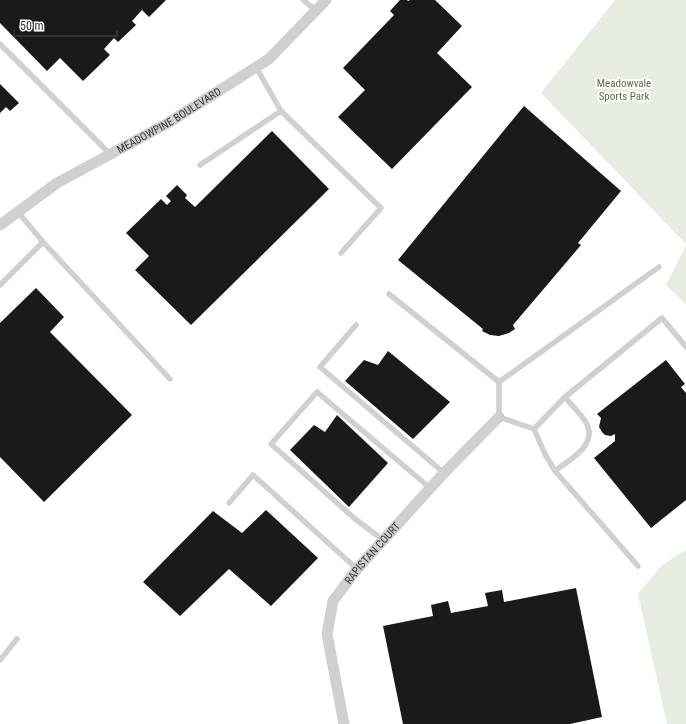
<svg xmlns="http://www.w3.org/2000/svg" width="686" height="724" viewBox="0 0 686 724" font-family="'Roboto Condensed',sans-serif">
<rect width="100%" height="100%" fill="#fff"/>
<g fill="#e6ecdf">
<polygon points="615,0 686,0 686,244 541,93"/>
<polygon points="686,245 686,304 666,285"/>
<polygon points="686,550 686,724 667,724 638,594 662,565"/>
</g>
<g fill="#1a1a1a">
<polygon points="0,0 166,0 149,17 142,10 132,21 136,25 118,42 114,38 104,49 110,55 83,81 60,58 47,71 0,23"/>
<polygon points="400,0 407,0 408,1 410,0 435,0 462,26 437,53 472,87 392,169 338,117 365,90 343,68 394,15 390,11"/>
<polygon points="0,84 19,103 10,111 6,107 0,113"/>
<polygon points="524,106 621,191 578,243 581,245 513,325 515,329 509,333 499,336 490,335 482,331 483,329 398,260"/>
<polygon points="272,131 329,189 191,325 135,270 149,256 126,233 161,199 167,205 171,201 166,196 177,185 187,195 185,198 195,207"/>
<polygon points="36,288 64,317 50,332 132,415 44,502 0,457 0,323"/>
<polygon points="388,351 450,402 413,439 345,381 364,360 378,365"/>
<polygon points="666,360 685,384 681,387 686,393 686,500 651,528 594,458 615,441 615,434 611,436 605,435 602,432 599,427 601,418 597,414"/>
<polygon points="337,415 388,463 349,507 290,450 314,425 325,432"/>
<polygon points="266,510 318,558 271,606 229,569 180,616 143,582 213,511 242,533"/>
<polygon points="576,588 602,717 570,724 403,724 383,626 433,616 431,605 448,601 451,613 488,606 485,593 502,590 504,602"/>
</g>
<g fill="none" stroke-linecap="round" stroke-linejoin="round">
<g stroke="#d0d0d0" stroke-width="5.5">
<polyline points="303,0 316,10"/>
<polyline points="0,44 110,154"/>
<polyline points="256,67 281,111 381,208 341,253"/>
<polyline points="200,165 281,111"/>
<polyline points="18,212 43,242 170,379"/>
<polyline points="0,285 43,242"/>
<polyline points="389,294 499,382 499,417 534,429 545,454 555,471 638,566"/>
<polyline points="356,325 320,367 444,473"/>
<polyline points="499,382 659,267"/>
<polyline points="534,429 565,397 662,318 686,347"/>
<path d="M555 471C569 460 597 446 587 424 582 415 571 405 565 397"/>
<polyline points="229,503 253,475 357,569"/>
<polyline points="383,540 354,518 271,444 317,392 430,488"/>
<polyline points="0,660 17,639"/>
</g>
<g stroke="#d0d0d0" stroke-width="11">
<path id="s1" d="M0 225 57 183 168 123 269 59 326 0"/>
<path id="s2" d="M344 724 327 634 333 601 357 569 444 473 499 417"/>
</g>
</g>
<g text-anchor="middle" stroke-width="4" stroke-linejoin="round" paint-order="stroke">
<g font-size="11" fill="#56703f" stroke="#fff">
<text x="624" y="87">Meadowvale<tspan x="624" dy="13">Sports Park</tspan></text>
</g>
<g font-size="11" fill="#333" stroke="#fff">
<text dy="4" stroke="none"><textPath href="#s1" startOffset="199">MEADOWPINE BOULEVARD</textPath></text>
<text dy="4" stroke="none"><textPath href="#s2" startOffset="187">RAPISTAN COURT</textPath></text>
</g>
</g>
<path d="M14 30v6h103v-6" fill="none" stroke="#333333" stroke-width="2"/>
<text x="20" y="30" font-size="12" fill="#333333" stroke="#ffffff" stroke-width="3" paint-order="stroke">50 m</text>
</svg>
